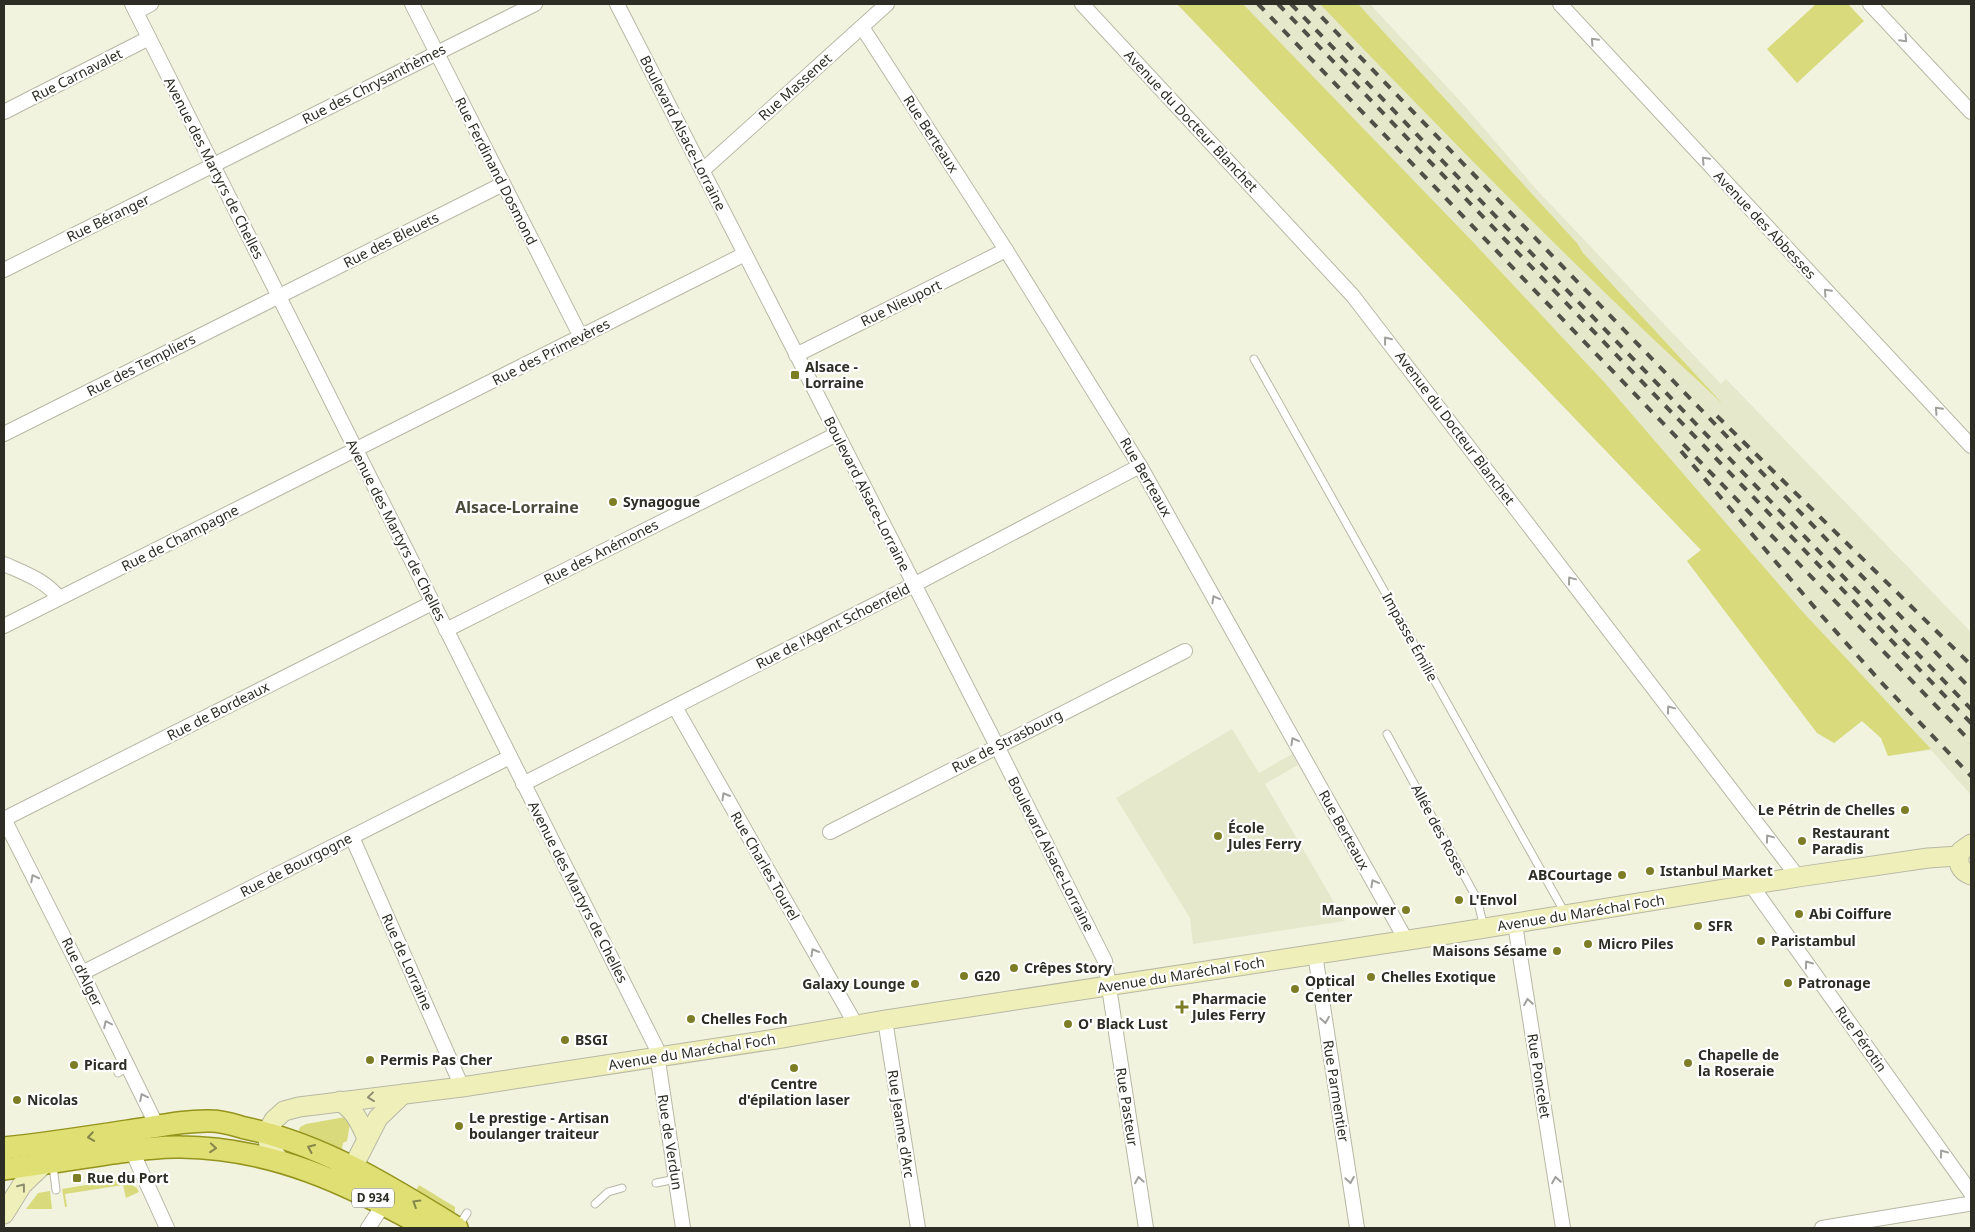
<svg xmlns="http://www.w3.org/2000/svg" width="1975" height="1232" viewBox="0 0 1975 1232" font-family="'Noto Sans',sans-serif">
<rect width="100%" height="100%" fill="#f2f3df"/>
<g fill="#e6e8cc">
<polygon points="1177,4 1370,4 1463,104 1536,189 1721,384 1726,379 1971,632 1971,795 1931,750 1888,756 1881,738 1862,721 1834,743 1817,733 1687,561 1701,550"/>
<polygon points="1232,729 1259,773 1292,754 1298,765 1265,784 1345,921 1193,944 1190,918 1116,798"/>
</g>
<g fill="#d8da7c">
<polygon points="1177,4 1243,4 1472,241 1604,382 1800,609 1931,749 1888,756 1881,738 1862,721 1834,743 1817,733 1687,561 1701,550"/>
<path d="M1320 4H1358L1577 243 1583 253 1723 404C1583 276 1451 140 1320 4Z"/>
<polygon points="1816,4 1848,4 1864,21 1797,83 1767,49"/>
<polygon points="345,1117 350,1124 347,1141 343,1143 342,1149 337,1149 298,1133 300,1127 306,1124"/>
<polygon points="122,1179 137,1188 139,1192 126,1198 123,1185 65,1194 67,1207 65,1207 62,1189"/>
<polygon points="419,1185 455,1207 455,1212 449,1213 415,1192"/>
<polygon points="50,1191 52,1209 26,1209 38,1193"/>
</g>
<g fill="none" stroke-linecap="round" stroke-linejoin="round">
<defs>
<g id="lane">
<polyline points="1254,359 1565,913"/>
<polyline points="1387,734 1477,899 1484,927"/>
<polyline points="118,1073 128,1067"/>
<polyline points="53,1166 56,1190"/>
<polyline points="656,1183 676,1179"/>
<polyline points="595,1204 608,1192 622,1188"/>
<polyline points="458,1227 467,1213"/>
</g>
<g id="street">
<polyline points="132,4 656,1047 683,1228"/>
<polyline points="412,4 581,337"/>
<polyline points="617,4 997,746 1105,961 1146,1228"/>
<polyline points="1082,4 1353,296 1798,877"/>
<polyline points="1560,4 1971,446"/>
<polyline points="1870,4 1971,112"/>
<polyline points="136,12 151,4"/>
<polyline points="862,27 1006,250 1140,466 1406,940"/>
<polyline points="4,112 149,38"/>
<polyline points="703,170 887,4"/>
<polyline points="4,270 535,4"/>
<polyline points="796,355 1006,250"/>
<polyline points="4,434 503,184"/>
<path d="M4 564C24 573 45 580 59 598"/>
<polyline points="4,626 745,254"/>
<polyline points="446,630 837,434"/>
<polyline points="675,707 856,1025"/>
<polyline points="523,784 921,581 1140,466"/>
<polyline points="4,819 432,603"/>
<polyline points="4,819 82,973 157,1126"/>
<polyline points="830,832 1185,651"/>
<polyline points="352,837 462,1087"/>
<polyline points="1751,885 1971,1193"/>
<polyline points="1515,924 1563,1228"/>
<polyline points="1315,954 1357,1228"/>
<polyline points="82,973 510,757"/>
<polyline points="885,1020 918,1228"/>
<polyline points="132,1151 167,1228"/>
<polyline points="368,1228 384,1204"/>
<polyline points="1822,1228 1968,1204 1971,1201"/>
</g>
<g id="secondary">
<path d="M1971 844 1961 851C1956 862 1960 871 1971 875"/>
<path d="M340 1101C356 1112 359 1121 367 1138"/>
<polyline points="279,1160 269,1146 267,1132 274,1120 284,1111 299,1107 462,1087 782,1038 885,1020 1448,934 1798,877 1928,858 1959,856"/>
<polyline points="340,1172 353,1167 378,1118 403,1094"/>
<polyline points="4,1214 22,1185 44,1164"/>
</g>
<g id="primary">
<path d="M4 1148C45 1144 87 1137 128 1131 155 1127 184 1120 211 1121 222 1121 234 1125 245 1128 322 1144 391 1187 457 1228"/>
<path d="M4 1169C40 1164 77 1159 113 1153 135 1150 159 1146 181 1147 273 1148 349 1184 427 1228"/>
</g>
</defs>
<use href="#lane" stroke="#b7b8a5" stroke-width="9"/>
<use href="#street" stroke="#b7b8a5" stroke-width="16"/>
<use href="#secondary" stroke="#b7b8a5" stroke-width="21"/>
<use href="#primary" stroke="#94931d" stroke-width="24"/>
<use href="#lane" stroke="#fff" stroke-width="7"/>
<use href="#street" stroke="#fff" stroke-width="14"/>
<use href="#secondary" stroke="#efefba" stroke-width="19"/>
<use href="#primary" stroke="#e0df74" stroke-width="21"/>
<g stroke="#505146" stroke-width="4" stroke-dasharray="9 9" stroke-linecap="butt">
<polyline points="1258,4 1971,742"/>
<polyline points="1278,4 1971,723"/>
<polyline points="1291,4 1971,709"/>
<polyline points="1309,4 1971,689"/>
<polyline points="1717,416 1971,665"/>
<polyline points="1681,451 1822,616 1881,682 1971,776"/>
</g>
</g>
<defs><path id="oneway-chevron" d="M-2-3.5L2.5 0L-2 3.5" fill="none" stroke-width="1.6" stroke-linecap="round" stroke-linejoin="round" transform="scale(1.25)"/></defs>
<g stroke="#a0a09d">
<use href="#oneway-chevron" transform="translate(1904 39) rotate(47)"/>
<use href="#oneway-chevron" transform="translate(1594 41) rotate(-133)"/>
<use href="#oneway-chevron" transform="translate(1705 160) rotate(-133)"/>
<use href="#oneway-chevron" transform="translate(1827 292) rotate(-133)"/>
<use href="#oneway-chevron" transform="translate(1387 340) rotate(-128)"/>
<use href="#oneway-chevron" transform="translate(1938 410) rotate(-133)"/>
<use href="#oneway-chevron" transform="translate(1571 580) rotate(-127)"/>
<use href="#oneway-chevron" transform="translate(1215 599) rotate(-119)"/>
<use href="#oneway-chevron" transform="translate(1670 709) rotate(-127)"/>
<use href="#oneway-chevron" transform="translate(1294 741) rotate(-119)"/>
<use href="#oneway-chevron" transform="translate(725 796) rotate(-120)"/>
<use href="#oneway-chevron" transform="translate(1769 838) rotate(-127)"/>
<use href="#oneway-chevron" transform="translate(34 878) rotate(-117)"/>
<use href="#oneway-chevron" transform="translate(1374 883) rotate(-119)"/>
<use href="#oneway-chevron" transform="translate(814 952) rotate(-120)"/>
<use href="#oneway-chevron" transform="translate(1808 964) rotate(-125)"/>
<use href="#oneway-chevron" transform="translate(1528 1002) rotate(-99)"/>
<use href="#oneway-chevron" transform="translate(1325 1020) rotate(81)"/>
<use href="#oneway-chevron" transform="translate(107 1024) rotate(-116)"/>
<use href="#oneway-chevron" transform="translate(143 1097) rotate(-116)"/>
<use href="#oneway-chevron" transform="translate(1943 1153) rotate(-126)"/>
<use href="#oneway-chevron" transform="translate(1139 1180) rotate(-99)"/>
<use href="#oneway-chevron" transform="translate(1350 1180) rotate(81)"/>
<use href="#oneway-chevron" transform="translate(1556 1180) rotate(-99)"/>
</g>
<g stroke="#8e8e70">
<use href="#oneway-chevron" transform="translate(371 1097) rotate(173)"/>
<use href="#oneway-chevron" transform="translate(22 1187) rotate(-52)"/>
</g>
<g stroke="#86864c">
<use href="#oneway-chevron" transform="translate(91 1137) rotate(171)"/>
<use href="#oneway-chevron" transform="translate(213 1148) rotate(5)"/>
<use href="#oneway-chevron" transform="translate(311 1148) rotate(-156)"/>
<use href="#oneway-chevron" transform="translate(416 1203) rotate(-149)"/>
</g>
<g fill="#7d7d26" stroke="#fff" stroke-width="2">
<rect x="790" y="370" width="10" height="10" rx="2.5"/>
<circle cx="613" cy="502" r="5"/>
<circle cx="1905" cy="810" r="5"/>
<circle cx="1218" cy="836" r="5"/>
<circle cx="1802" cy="841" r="5"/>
<circle cx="1650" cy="871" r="5"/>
<circle cx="1622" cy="875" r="5"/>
<circle cx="1459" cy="900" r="5"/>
<circle cx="1406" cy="910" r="5"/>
<circle cx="1799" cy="914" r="5"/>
<circle cx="1698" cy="926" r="5"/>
<circle cx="1761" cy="941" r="5"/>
<circle cx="1588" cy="944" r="5"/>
<circle cx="1557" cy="951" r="5"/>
<circle cx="1014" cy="968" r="5"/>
<circle cx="964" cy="976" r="5"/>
<circle cx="1371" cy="977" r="5"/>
<circle cx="1788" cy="983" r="5"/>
<circle cx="915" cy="984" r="5"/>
<circle cx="1295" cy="989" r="5"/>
<path d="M1179.5 999.5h5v5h5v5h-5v5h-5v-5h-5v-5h5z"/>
<circle cx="691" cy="1019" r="5"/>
<circle cx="1068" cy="1024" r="5"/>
<circle cx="565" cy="1040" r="5"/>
<circle cx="370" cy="1060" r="5"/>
<circle cx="1688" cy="1063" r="5"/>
<circle cx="74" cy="1065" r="5"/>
<circle cx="794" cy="1068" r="5"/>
<circle cx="17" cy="1100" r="5"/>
<circle cx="459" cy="1126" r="5"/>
<rect x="72" y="1173" width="10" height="10" rx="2.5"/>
</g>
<g text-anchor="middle" stroke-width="4.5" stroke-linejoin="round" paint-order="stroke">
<rect fill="#fff" stroke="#6c6c66" stroke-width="1" x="352" y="1188.5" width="42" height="19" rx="4"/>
<g font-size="12" font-weight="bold" fill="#2d2d25">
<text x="373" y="1202">D 934</text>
</g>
<g font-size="14" fill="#2d2d25" stroke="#fff">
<text transform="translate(77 75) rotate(-27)" y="5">Rue Carnavalet</text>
<text transform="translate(374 84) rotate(-27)" y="5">Rue des Chrysanthèmes</text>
<text transform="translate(795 87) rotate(-42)" y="5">Rue Massenet</text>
<text transform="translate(1191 121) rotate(47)" y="5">Avenue du Docteur Blanchet</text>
<text transform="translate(683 133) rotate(63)" y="5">Boulevard Alsace-Lorraine</text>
<text transform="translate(931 134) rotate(57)" y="5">Rue Berteaux</text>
<text transform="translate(214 168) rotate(63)" y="5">Avenue des Martyrs de Chelles</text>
<text transform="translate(496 171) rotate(63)" y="5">Rue Ferdinand Dosmond</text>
<text transform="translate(108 218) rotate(-26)" y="5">Rue Béranger</text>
<text transform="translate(1765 225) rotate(47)" y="5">Avenue des Abbesses</text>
<text transform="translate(391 240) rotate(-27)" y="5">Rue des Bleuets</text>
<text transform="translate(901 303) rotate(-26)" y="5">Rue Nieuport</text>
<text transform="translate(551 352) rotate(-27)" y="5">Rue des Primevères</text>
<text transform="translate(141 365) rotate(-27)" y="5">Rue des Templiers</text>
<text transform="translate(1455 428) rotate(53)" y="5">Avenue du Docteur Blanchet</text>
<text transform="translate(1146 477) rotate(60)" y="5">Rue Berteaux</text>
<text transform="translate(867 494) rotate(63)" y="5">Boulevard Alsace-Lorraine</text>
<text transform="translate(396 530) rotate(63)" y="5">Avenue des Martyrs de Chelles</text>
<text transform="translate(180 538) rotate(-27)" y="5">Rue de Champagne</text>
<text transform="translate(601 552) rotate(-27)" y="5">Rue des Anémones</text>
<text transform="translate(833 626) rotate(-27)" y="5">Rue de l'Agent Schoenfeld</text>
<text transform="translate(1410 637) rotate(61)" y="5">Impasse Émilie</text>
<text transform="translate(218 711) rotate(-27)" y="5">Rue de Bordeaux</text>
<text transform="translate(1007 741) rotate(-27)" y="5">Rue de Strasbourg</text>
<text transform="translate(1344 830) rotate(61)" y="5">Rue Berteaux</text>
<text transform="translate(1439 830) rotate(62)" y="5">Allée des Roses</text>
<text transform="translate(1051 854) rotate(63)" y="5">Boulevard Alsace-Lorraine</text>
<text transform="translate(296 865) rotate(-27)" y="5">Rue de Bourgogne</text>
<text transform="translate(765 866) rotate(60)" y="5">Rue Charles Tourel</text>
<text transform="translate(578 892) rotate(63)" y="5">Avenue des Martyrs de Chelles</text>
<text transform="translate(1581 913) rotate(-9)" y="5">Avenue du Maréchal Foch</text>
<text transform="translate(407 962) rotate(66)" y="5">Rue de Lorraine</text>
<text transform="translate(82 972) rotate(64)" y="5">Rue d'Alger</text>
<text transform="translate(1181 975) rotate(-9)" y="5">Avenue du Maréchal Foch</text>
<text transform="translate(1861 1039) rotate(54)" y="5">Rue Pérotin</text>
<text transform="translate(692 1052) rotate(-9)" y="5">Avenue du Maréchal Foch</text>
<text transform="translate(1539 1076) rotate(81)" y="5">Rue Poncelet</text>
<text transform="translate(1336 1091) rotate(81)" y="5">Rue Parmentier</text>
<text transform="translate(1127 1107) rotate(81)" y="5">Rue Pasteur</text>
<text transform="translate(901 1124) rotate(81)" y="5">Rue Jeanne d'Arc</text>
<text transform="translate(670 1142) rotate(81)" y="5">Rue de Verdun</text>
</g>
<g font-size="14" font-weight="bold" fill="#2d2d25" stroke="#fff" text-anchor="start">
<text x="805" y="372">Alsace -<tspan x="805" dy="16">Lorraine</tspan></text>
<text x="623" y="507">Synagogue</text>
<text x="1895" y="815" text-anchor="end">Le Pétrin de Chelles</text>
<text x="1228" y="833">École<tspan x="1228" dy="16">Jules Ferry</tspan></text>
<text x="1812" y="838">Restaurant<tspan x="1812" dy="16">Paradis</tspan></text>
<text x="1660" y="876">Istanbul Market</text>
<text x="1612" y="880" text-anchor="end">ABCourtage</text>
<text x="1469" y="905">L'Envol</text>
<text x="1396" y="915" text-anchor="end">Manpower</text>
<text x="1809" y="919">Abi Coiffure</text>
<text x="1708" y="931">SFR</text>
<text x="1771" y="946">Paristambul</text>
<text x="1598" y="949">Micro Piles</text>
<text x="1547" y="956" text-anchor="end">Maisons Sésame</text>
<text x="1024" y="973">Crêpes Story</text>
<text x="974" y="981">G20</text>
<text x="1381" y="982">Chelles Exotique</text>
<text x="1305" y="986">Optical<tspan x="1305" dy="16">Center</tspan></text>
<text x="1798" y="988">Patronage</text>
<text x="905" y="989" text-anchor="end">Galaxy Lounge</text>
<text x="1192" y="1004">Pharmacie<tspan x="1192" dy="16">Jules Ferry</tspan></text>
<text x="701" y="1024">Chelles Foch</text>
<text x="1078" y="1029">O' Black Lust</text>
<text x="575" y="1045">BSGI</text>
<text x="1698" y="1060">Chapelle de<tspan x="1698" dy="16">la Roseraie</tspan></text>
<text x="380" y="1065">Permis Pas Cher</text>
<text x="84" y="1070">Picard</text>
<text x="794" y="1089" text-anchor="middle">Centre<tspan x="794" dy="16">d'épilation laser</tspan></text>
<text x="27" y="1105">Nicolas</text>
<text x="469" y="1123">Le prestige - Artisan<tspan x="469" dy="16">boulanger traiteur</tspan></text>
<text x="87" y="1183">Rue du Port</text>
</g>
<g font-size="16" font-weight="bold" fill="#4a4b3a" stroke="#fff">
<text x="517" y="513">Alsace-Lorraine</text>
</g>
</g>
<rect width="1975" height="1232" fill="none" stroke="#2d2d25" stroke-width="10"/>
</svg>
